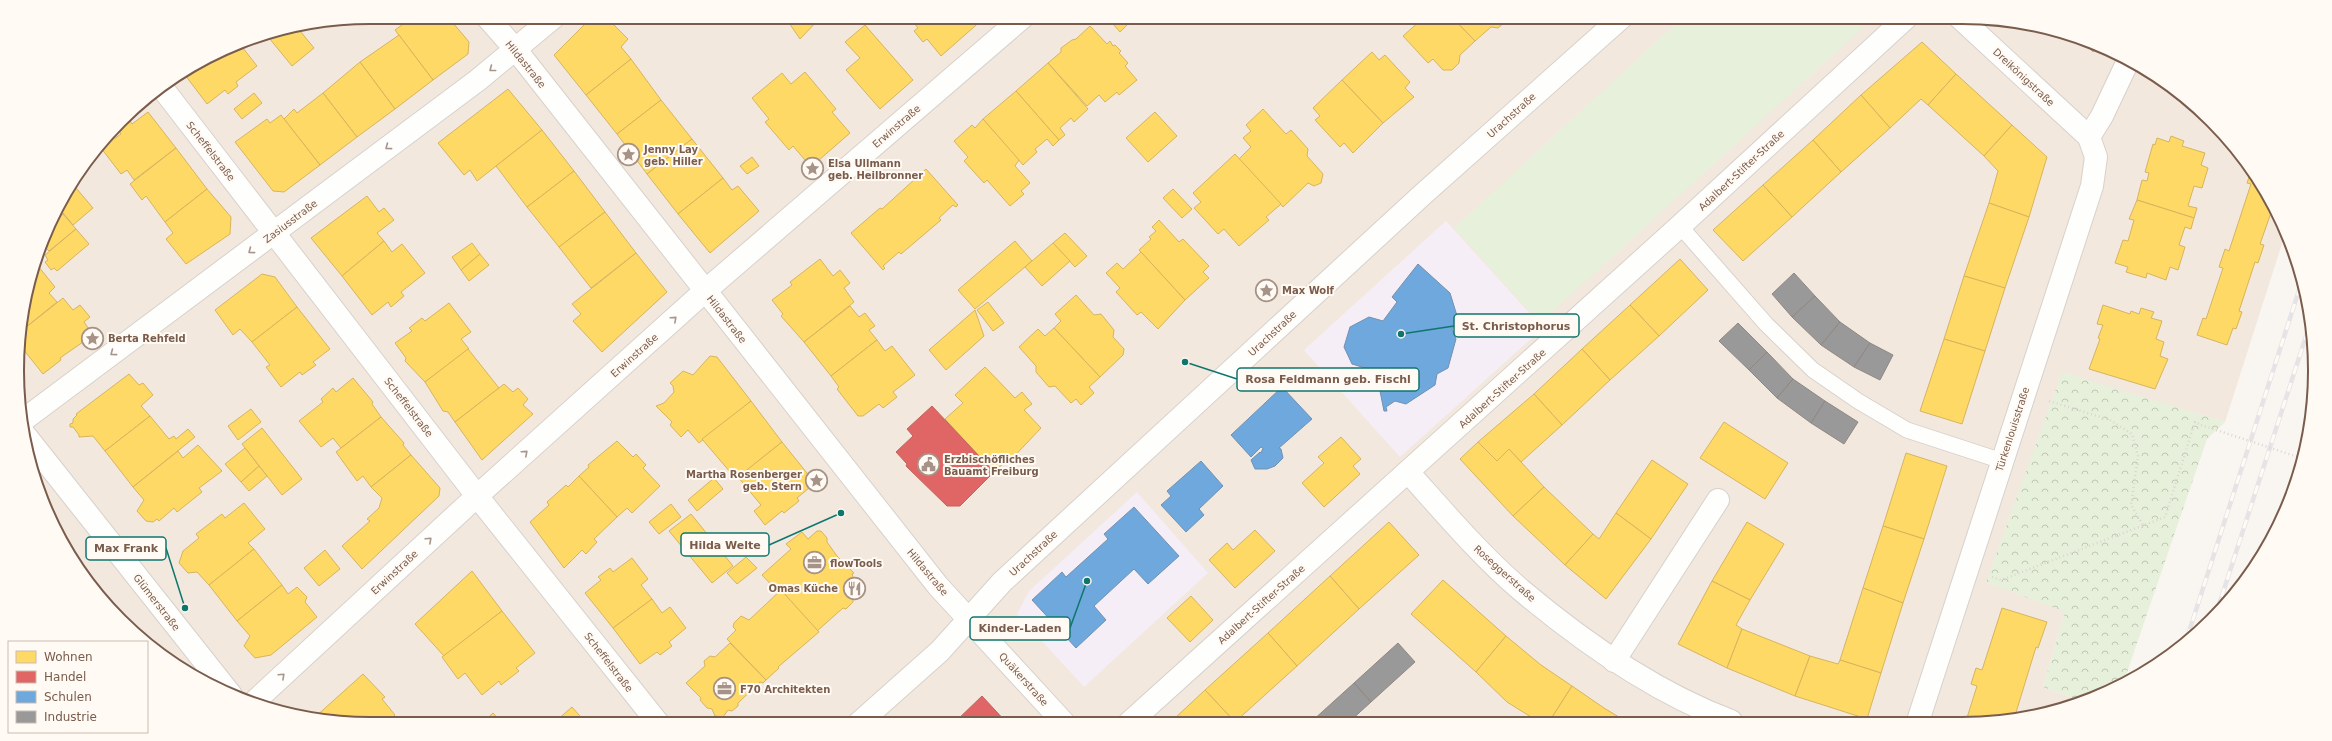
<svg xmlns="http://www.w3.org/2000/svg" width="2332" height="741" viewBox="0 0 2332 741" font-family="'DejaVu Sans',sans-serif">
<defs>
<pattern id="park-crowns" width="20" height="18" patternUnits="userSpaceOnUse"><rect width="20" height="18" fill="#e7f0db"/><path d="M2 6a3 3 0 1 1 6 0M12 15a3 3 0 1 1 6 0" fill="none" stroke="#c0c6b4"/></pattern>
</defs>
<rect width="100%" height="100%" fill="#f9f5f0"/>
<polygon fill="#f2e8de" points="371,17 1961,17 2031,24 2097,44 2158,77 2212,121 2256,174 2286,231 2225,422 2062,373 2065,612 2043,687 2078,700 2008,721 371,724 301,717 235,697 174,664 121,621 77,567 29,462 18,393 20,325 54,214 90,155 137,105 235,44 302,24"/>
<g fill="#f6eef6">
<polygon points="1446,221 1543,328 1400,457 1304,350"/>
<polygon points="1137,492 1208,573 1084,687 1017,614 1029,591"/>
</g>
<polygon fill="url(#park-crowns)" points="2062,372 2225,422 2207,439 2123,684 2118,688 2078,700 2043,687 2065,612 1986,582"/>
<polygon fill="#e7f0db" points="1683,17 1870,17 1872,19 1540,323 1454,228"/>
<g fill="#ffd966" stroke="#d7b45e">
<polygon points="407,17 448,17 469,42 468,54 433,80 395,30 406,22 404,19"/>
<polygon points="592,17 606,17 628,39 621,47 631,59 586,95 554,55"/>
<polygon points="669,17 683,17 679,21"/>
<polygon points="785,17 819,17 820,18 800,39"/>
<polygon points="909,17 980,17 983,19 941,56 927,39 923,42 914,31 918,28"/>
<polygon points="1107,17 1123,17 1129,23 1120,32"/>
<polygon points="1123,17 1136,17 1129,23"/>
<polygon points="1420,17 1452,17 1475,41 1460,55 1459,63 1452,70 1443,70 1433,59 1428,63 1403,36 1422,19"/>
<polygon points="1452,17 1507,17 1506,21 1498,28 1491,27 1475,41"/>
<polygon points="865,25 913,80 880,109 846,70 860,58 845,42"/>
<polygon points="296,26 314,48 292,66 269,38 277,31"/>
<polygon points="1090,26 1107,44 1110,41 1113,46 1115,45 1121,51 1119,53 1128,63 1125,66 1137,80 1119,95 1117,92 1105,102 1099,95 1087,106 1048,63 1061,52 1061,48 1072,40 1076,39"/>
<polygon points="399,35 433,80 395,109 360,62"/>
<polygon points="2080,39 2097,44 2100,45 2093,52"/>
<polygon points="1922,42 1956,74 1928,105 1921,99 1890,128 1861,95"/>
<polygon points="239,43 257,66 236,82 238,86 228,94 225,90 207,104 185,75"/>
<polygon points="1372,52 1379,60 1385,55 1410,82 1405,88 1414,97 1383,123 1342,80"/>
<polygon points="631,59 661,100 617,134 586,95"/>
<polygon points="360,62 395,109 357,137 323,93"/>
<polygon points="1048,63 1088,109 1074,122 1071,118 1060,128 1065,135 1059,140 1016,91"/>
<polygon points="805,72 836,109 832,112 850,133 811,167 793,146 789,150 765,122 769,119 752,98 782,73 791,84"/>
<polygon points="1956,74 2012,125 1984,156 1928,105"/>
<polygon points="1342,80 1383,123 1353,153 1344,143 1340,147 1315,120 1320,116 1313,108"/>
<polygon points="508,89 542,130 477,181 470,170 464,175 438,143"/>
<polygon points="1016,91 1059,140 1053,146 1047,139 1035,149 1037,152 1023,165 983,119"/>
<polygon points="254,93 262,103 242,119 234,109"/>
<polygon points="323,93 357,137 320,165 284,119 294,109 297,113"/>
<polygon points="1861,95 1890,128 1841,172 1813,140"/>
<polygon points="661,100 692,139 647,174 617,134"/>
<polygon points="1263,109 1286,134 1291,130 1308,149 1307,156 1323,174 1321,183 1314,186 1308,183 1283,207 1239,159 1251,147 1243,138 1251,131 1246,125"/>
<polygon points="148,112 176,148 134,180 127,170 121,174 101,148 121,134 118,130 130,121 132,124"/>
<polygon points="1155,112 1177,136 1148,162 1126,138"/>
<polygon points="281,115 320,165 284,192 273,191 235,142 267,119 270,123"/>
<polygon points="983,119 1019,160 1015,166 1030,183 1021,191 1024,194 1010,206 987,180 984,183 964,161 968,157 954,141 972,125 975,128"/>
<polygon points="2012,125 2047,157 2029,217 1989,203 1998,171 1984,156"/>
<polygon points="542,130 574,171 527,207 496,166"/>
<polygon points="2171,136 2184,141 2182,146 2205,153 2201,165 2208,168 2202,188 2194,186 2188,206 2197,208 2194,218 2137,200 2142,180 2147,181 2149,173 2145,172 2153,144 2155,145 2157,138 2169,142"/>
<polygon points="692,139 723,178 678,214 647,174"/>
<polygon points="1813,140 1841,172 1792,217 1763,185"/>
<polygon points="176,148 207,189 165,222 146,196 142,200 130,184"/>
<polygon points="1235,154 1281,204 1266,217 1269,220 1239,246 1224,229 1218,234 1194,208 1201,202 1193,193"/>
<polygon points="752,157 759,166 747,174 740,166"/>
<polygon points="926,169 958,205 956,207 953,205 939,218 941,220 901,254 899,252 883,266 885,268 883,270 851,233 880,208 882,209"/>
<polygon points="2252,169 2275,211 2272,210 2260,244 2264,245 2258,263 2255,262 2239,311 2242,312 2236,329 2233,328 2227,345 2197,335 2203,318 2206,319 2223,268 2219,267 2225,249 2229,251 2251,184 2247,183"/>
<polygon points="574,171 605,212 559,247 527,207"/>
<polygon points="723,178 732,190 738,186 759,211 710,253 678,214"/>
<polygon points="1763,185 1792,217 1743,261 1713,230"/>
<polygon points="76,188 93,208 73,225 58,207 63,200"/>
<polygon points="207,189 231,217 230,234 186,264 166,239 173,233 165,222"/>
<polygon points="1173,189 1192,209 1182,218 1163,198"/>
<polygon points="367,196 379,212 384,208 394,220 377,233 384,241 342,276 311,238"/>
<polygon points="2137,200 2194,218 2191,229 2185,227 2179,245 2185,247 2178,270 2170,267 2166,280 2147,273 2146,278 2126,272 2128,267 2115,263 2123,240 2128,241 2134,220 2129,219"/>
<polygon points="1989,203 2029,217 2005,288 1964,276"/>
<polygon points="605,212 636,253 591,288 559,247"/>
<polygon points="63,214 76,229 49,251 44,246 50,224"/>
<polygon points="1159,220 1179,242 1183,239 1209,266 1203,272 1209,278 1185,300 1139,250 1151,239 1149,237 1156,231 1152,227"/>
<polygon points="76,229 89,244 57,271 54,268 51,270 45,262 48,260 45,255"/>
<polygon points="1065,233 1087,256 1075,267 1053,243"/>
<polygon points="384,241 392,252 402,244 425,273 401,292 404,296 391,307 388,302 372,315 342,276"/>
<polygon points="1015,241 1032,261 975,309 958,290"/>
<polygon points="472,243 480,254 461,270 452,257"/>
<polygon points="1053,243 1070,261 1042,286 1025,267"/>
<polygon points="1141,252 1185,300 1158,329 1141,312 1137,315 1116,292 1120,288 1106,273 1117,263 1123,269"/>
<polygon points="636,253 667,292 602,352 573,321 581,314 572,304"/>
<polygon points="480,254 489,265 469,281 461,270"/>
<polygon points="820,259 833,276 840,270 850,283 844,288 854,302 804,342 781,316 783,314 772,300 792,285 790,282"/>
<polygon points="1680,259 1708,290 1659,336 1630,305"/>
<polygon points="38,266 55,287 49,293 57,302 20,332 20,325"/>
<polygon points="262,274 275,277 297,307 252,342 240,329 233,335 215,310"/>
<polygon points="1964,276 2005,288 1985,351 1944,339"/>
<polygon points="1076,295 1094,315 1101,314 1114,330 1113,337 1124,349 1123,355 1100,377 1054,328 1061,321 1055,314"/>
<polygon points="63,298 73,310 80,305 90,317 84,322 93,335 60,358 61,360 43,374 23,349 25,348 19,341 20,332"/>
<polygon points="988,302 1004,323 993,331 977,310"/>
<polygon points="449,303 471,332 461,339 469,349 425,382 405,361 406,358 395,343 412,331 409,328 422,318 425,321"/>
<polygon points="1630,305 1659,336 1610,380 1582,349"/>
<polygon points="2103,305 2130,314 2131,311 2139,314 2141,308 2154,312 2151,318 2162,321 2156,339 2164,342 2160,356 2168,359 2155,389 2089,369 2100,339 2098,338 2103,325 2097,324"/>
<polygon points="850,306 859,317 865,313 875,326 869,330 877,340 831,376 804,342"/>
<polygon points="297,307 330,349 313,362 316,365 302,375 300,372 281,387 266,367 270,365 252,342"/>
<polygon points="975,310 984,336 946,370 929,350"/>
<polygon points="1054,328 1100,377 1089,387 1094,393 1081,405 1076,399 1071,403 1055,386 1049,387 1036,372 1036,366 1019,347 1038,329 1045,336"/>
<polygon points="1944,339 1985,351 1962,424 1920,411"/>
<polygon points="877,340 885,351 892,346 915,375 893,392 897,397 883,408 879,404 863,416 858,416 837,389 839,387 831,376"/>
<polygon points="468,349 499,388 455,422 448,412 443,411 425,382"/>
<polygon points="1582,349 1610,380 1562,425 1534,394"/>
<polygon points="710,356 717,357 751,401 699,443 688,430 681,437 670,425 672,422 656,406 664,403 674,392 673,386 670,383 683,371 693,375"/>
<polygon points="985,367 1015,398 1022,392 1032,404 1024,410 1041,428 1008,463 1006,461 994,472 945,419 963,403 955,395"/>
<polygon points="129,374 139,385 143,383 153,395 141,406 150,416 105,451 93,436 79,437 79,435 73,427 70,427 70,424 73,423 73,419 77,415 76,414"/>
<polygon points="353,378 373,402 372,404 381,417 341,448 333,438 321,447 299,421 323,402 321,399 333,388 336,392"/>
<polygon points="504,384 513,392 518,388 528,399 523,405 533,414 482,460 455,422"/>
<polygon points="1534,394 1562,425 1521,462 1509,449 1497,461 1478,442"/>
<polygon points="751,401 782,442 736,479 702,439"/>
<polygon points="251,409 261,422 238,440 228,426"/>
<polygon points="150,416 169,439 174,436 176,439 188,429 195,437 133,487 105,451"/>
<polygon points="381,417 404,443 403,445 411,455 371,487 363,476 357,481 336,452"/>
<polygon points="1724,422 1788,463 1765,499 1700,458"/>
<polygon points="262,428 302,479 282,495 242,444"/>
<polygon points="1341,437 1361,459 1353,466 1360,474 1324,507 1302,483 1324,463 1318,457"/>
<polygon points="617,441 633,457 636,454 646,465 643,468 660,486 632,513 627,508 617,517 579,476 589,467 588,465"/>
<polygon points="782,442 815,483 797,498 799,501 784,513 782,511 765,525 754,511 761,505 738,477"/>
<polygon points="1478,442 1497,461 1509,449 1544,487 1513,516 1460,459"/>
<polygon points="198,445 222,471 199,488 202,492 177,512 174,508 159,521 157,519 153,522 146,521 137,511 144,500 133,487 178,451 183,458"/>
<polygon points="245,448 259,466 241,482 225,464"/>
<polygon points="1906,453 1947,466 1924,539 1883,526"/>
<polygon points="411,455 440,488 439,496 362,569 342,546 370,521 367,519 379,508 382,498 371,487"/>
<polygon points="1652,460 1688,484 1651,539 1616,513"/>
<polygon points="259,466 267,476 249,491 241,482"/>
<polygon points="579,476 617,517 594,539 597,542 586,554 582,550 564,568 530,522 549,505 547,502 566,485 568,487"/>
<polygon points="714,478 723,489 697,511 688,500"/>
<polygon points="1544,487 1593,534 1565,565 1513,516"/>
<polygon points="244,503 265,529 248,543 254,549 209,585 197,572 188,573 179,563 183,551 199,538 196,534 222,514 225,518"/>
<polygon points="671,504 681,517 659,534 649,522"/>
<polygon points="1616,513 1651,539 1606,599 1565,565 1593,534 1599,539"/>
<polygon points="691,514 733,566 712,583 669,531"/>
<polygon points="1389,522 1419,555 1359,609 1330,576"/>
<polygon points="1747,522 1784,544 1750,600 1712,581"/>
<polygon points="1883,526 1924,539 1903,603 1863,588"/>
<polygon points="1255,530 1275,551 1235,588 1209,560 1227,543 1233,550"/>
<polygon points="817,531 821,531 827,538 827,542 837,556 854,573 852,574 854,580 857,580 861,587 859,593 853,596 853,602 846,609 843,608 817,631 781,590 779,593 762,575 791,549 786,544 802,532 808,539"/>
<polygon points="254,549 282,585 237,621 209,585"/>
<polygon points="325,550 340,569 319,586 304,568"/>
<polygon points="746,557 757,568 737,584 727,573"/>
<polygon points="632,558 648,579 641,585 652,599 613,628 585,593 601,580 598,577 610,568 613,572"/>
<polygon points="472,571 502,611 444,656 415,624"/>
<polygon points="1330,576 1359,609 1297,666 1268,633"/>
<polygon points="1443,580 1506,636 1476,672 1411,614"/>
<polygon points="1712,581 1750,600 1736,625 1742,629 1727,668 1678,644"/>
<polygon points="282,585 288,594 297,587 307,597 305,602 317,617 271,655 255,658 244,646 250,636 237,621"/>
<polygon points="1863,588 1903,603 1881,673 1840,660"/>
<polygon points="781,590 819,632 778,667 779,668 766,680 727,639 736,630 733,627 734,623 741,616 749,620"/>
<polygon points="1191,596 1213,620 1190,642 1167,618"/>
<polygon points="652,599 662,613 670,607 686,628 669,642 672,646 660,655 657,652 640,664 613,628"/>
<polygon points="2002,608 2047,622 2038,648 2036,647 2014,719 1966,721 1977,686 1971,684 1976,668 1982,670"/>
<polygon points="502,611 535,653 516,668 519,671 501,685 499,681 482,695 465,673 458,679 442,657"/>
<polygon points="1742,629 1810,656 1795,696 1727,668"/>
<polygon points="1268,633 1297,666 1235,722 1205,690"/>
<polygon points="1506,636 1541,665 1572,686 1549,722 1539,722 1507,702 1476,672"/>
<polygon points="730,643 766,680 763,683 760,682 738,703 738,706 732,711 728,710 723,717 715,716 712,709 707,708 700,700 701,698 686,683 705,666 704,661 710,656 715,657"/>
<polygon points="1810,656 1838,664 1840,660 1881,673 1867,719 1795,696"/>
<polygon points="363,674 385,697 382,699 395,715 389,720 392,724 314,718"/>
<polygon points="1572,686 1604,708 1627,722 1549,722"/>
<polygon points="1205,690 1235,722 1170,723 1174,719"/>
<polygon points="572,707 587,724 545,724 552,717 556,721"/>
<polygon points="493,713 503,724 481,724"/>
</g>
<g fill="#e06666" stroke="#c1635e">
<polygon points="932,406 994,472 960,506 947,506 906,466 907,464 896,452 913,436 907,429"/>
<polygon points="982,696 1007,723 954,723"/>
</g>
<g fill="#6fa8dc" stroke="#7291b1">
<polygon points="1418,264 1450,293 1458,319 1452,329 1456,339 1448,368 1437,374 1435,385 1406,404 1395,401 1386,407 1387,411 1384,411 1378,381 1380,379 1375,371 1352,364 1344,347 1350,327 1369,317 1383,321 1397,302 1392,297"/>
<polygon points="1282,387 1312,419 1279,448 1281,449 1283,458 1275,466 1267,469 1255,469 1251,460 1260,452 1261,453 1263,448 1261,447 1251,457 1231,435"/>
<polygon points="1201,461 1223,486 1199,509 1204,515 1186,532 1161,505 1171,496 1167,491"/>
<polygon points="1134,507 1179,556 1148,584 1134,569 1094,606 1106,620 1076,648 1032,600 1062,572 1066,577 1108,539 1104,534"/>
</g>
<g fill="#999" stroke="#908782">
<polygon points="1794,273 1815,296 1792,317 1772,294"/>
<polygon points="1815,296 1840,322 1821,345 1792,317"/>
<polygon points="1840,322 1870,343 1854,367 1821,345"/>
<polygon points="1738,323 1767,352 1749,370 1719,341"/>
<polygon points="1870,343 1893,355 1880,380 1854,367"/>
<polygon points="1767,352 1793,379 1777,398 1749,370"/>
<polygon points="1793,379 1825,401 1811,423 1777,398"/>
<polygon points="1825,401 1858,422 1844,444 1811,423"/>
<polygon points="1398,643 1415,662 1371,702 1354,683"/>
<polygon points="1354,683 1371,702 1349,722 1311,722"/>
</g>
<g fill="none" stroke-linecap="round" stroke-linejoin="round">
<defs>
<polyline id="lane" points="1680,226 1766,324 1813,370 1858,401 1907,430 2002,461"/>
<g id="street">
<polyline points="487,17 516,50 938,586 1064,723"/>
<polyline points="1959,17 2089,137"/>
<polyline points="163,89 477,496 658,723"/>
<polyline points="2089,137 2102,116 2128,61"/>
<polyline points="22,421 478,80 554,17"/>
<polyline points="25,435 231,695"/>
<path d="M1408 472C1444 512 1480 555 1521 590 1584 643 1654 692 1731 721"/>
<polyline points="1614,661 1718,500"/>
<polyline points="253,703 477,496 705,291 1023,17"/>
<polyline points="1918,721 2092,186 2096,157 2089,137"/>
<polyline points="859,723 940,651 1002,582 1421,196 1622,17"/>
<polyline points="1129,723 1680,226 1907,17"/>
</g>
</defs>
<use href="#lane" stroke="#d7d1cb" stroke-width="17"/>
<use href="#street" stroke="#d7d1cb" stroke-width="24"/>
<g stroke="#dcd5d0" stroke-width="2.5" stroke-dasharray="1 3" stroke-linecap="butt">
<polyline points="2049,401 2110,420 2132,434 2138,456 2131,505 2143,525"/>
<polyline points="1992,577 2001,580 2165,517 2195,422 2201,425"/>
</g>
<use href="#lane" stroke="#fefefd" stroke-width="15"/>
<use href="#street" stroke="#fefefd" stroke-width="22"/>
<defs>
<g id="rail">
<polyline points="2216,614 2310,324"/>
<polyline points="2187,638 2302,281"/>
</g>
</defs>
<use href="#rail" stroke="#e6e3e7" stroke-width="4.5"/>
<use href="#rail" stroke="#fffaf3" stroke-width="3" stroke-dasharray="9" stroke-linecap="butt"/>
<polyline stroke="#dcd5d0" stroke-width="2.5" stroke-dasharray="1 3" stroke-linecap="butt" points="2201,425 2301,458"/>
</g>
<defs><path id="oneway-chevron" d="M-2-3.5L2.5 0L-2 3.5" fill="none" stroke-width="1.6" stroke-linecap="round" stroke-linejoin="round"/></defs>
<g stroke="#a8958b">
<use href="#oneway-chevron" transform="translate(492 69) rotate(142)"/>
<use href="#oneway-chevron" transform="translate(388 147) rotate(143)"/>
<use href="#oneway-chevron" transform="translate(251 251) rotate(143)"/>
<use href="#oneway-chevron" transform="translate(674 319) rotate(-42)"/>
<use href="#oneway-chevron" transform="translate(113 353) rotate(143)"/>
<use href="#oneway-chevron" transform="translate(525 453) rotate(-42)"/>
<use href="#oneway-chevron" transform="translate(429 540) rotate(-43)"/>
<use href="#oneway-chevron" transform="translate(282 676) rotate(-43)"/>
</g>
<defs>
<symbol id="sight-ring" viewBox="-11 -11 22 22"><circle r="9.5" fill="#fffaf3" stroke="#a69286" stroke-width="1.5"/><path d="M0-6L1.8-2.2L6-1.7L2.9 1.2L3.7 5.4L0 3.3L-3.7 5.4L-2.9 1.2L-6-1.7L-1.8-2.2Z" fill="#a69286"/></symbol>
<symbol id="civic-ring" viewBox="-11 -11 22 22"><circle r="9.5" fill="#fffaf3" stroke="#a69286" stroke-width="1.5"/><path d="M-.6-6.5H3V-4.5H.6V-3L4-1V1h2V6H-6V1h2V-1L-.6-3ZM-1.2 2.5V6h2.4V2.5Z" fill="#a69286"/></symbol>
<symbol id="office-ring" viewBox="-11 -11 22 22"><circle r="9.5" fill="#fffaf3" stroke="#a69286" stroke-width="1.5"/><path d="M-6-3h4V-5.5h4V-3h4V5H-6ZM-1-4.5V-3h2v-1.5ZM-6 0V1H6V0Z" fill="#a69286"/></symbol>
<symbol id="restaurant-ring" viewBox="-11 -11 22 22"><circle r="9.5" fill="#fffaf3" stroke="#a69286" stroke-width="1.5"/><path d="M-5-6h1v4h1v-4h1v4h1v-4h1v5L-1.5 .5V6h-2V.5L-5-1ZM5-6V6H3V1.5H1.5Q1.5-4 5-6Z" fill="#a69286"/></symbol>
</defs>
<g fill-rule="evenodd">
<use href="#sight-ring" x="616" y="142" width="25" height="25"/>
<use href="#sight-ring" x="800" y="156" width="25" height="25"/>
<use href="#sight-ring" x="1254" y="278" width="25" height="25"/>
<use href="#sight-ring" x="80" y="326" width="25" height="25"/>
<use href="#civic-ring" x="916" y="452" width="25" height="25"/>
<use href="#sight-ring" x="804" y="468" width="25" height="25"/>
<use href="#office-ring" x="802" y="550" width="25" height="25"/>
<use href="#restaurant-ring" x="842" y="576" width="25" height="25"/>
<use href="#office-ring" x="712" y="676" width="25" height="25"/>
</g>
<g text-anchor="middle" stroke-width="4" stroke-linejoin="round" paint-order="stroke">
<g font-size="10" fill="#7a5c4d" stroke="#fffaf3">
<text transform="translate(526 64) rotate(51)" y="4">Hildastraße</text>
<text transform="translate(2024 77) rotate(43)" y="4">Dreikönigstraße</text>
<text transform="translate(1511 115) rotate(-42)" y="4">Urachstraße</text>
<text transform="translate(896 126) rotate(-41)" y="4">Erwinstraße</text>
<text transform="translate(211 151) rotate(52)" y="4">Scheffelstraße</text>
<text transform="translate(1741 170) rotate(-43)" y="4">Adalbert-Stifter-Straße</text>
<text transform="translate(290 221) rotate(-37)" y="4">Zasiusstraße</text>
<text transform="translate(727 319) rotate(52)" y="4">Hildastraße</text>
<text transform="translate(1272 333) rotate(-43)" y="4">Urachstraße</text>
<text transform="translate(634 355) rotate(-42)" y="4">Erwinstraße</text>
<text transform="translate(1502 388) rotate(-42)" y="4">Adalbert-Stifter-Straße</text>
<text transform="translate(409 407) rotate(52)" y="4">Scheffelstraße</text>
<text transform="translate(2012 429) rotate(-72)" y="4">Türkenlouisstraße</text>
<text transform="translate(1033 553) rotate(-43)" y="4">Urachstraße</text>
<text transform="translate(394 572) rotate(-43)" y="4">Erwinstraße</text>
<text transform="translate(928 572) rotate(50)" y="4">Hildastraße</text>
<text transform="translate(1505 573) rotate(42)" y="4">Roseggerstraße</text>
<text transform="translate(157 602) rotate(52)" y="4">Glümerstraße</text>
<text transform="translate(1261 604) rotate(-42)" y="4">Adalbert-Stifter-Straße</text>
<text transform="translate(609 662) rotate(52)" y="4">Scheffelstraße</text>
<text transform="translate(1024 679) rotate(48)" y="4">Quäkerstraße</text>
</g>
<g font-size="10" font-weight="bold" fill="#7a5c4d" stroke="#fffaf3" text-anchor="start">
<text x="644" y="153">Jenny Lay<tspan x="644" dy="12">geb. Hiller</tspan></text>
<text x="828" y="167">Elsa Ullmann<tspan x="828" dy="12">geb. Heilbronner</tspan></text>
<text x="1282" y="294">Max Wolf</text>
<text x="108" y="342">Berta Rehfeld</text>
<text x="944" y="463">Erzbischöfliches<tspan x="944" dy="12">Bauamt Freiburg</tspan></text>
<text x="802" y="478" text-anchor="end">Martha Rosenberger<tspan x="802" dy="12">geb. Stern</tspan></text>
<text x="830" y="567">flowTools</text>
<text x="838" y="592" text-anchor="end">Omas Küche</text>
<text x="740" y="693">F70 Architekten</text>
</g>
</g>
<path d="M0 0H2332V741H0ZM370 24H1962A346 346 0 0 1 2308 370V371A346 346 0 0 1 1962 717H370A346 346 0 0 1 24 371V370A346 346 0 0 1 370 24Z" fill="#fffaf3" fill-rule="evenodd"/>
<path fill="none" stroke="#7a5c4d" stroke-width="2" d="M370 24H1962A346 346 0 0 1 2308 370V371A346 346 0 0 1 1962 717H370A346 346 0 0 1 24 371V370A346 346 0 0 1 370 24Z"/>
<path fill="none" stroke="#0f766e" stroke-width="1.5" d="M1401 334L1454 326M1185 362L1237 379M841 513L769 545M185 608L166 548M1087 581L1070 628"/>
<g fill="#0f766e" stroke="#fffaf3" stroke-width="1.5">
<circle cx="1401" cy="334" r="4"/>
<circle cx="1185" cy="362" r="4"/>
<circle cx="841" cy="513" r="4"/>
<circle cx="185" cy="608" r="4"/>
<circle cx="1087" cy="581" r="4"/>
</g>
<g fill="#fffaf3" stroke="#0f766e" stroke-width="1.5">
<rect x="1454" y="314" width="125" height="23" rx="4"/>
<rect x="1237" y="368" width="182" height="23" rx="4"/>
<rect x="681" y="533" width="88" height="23" rx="4"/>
<rect x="86" y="537" width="80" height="23" rx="4"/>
<rect x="970" y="617" width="100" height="23" rx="4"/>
</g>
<g font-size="11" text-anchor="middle" font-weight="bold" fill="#7a5c4d">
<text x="1516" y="330">St. Christophorus</text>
<text x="1328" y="383">Rosa Feldmann geb. Fischl</text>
<text x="725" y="549">Hilda Welte</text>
<text x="126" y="552">Max Frank</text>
<text x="1020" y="632">Kinder-Laden</text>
</g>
<rect x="8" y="641" width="140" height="92" fill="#fffaf3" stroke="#cabbb1"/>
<rect x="16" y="651" width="20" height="12" fill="#ffd966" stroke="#cabbb1"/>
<text x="44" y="661" font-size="12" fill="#7a5c4d">Wohnen</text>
<rect x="16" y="671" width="20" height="12" fill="#e06666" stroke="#cabbb1"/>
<text x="44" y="681" font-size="12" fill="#7a5c4d">Handel</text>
<rect x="16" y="691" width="20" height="12" fill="#6fa8dc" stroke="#cabbb1"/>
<text x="44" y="701" font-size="12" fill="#7a5c4d">Schulen</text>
<rect x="16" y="711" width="20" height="12" fill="#999999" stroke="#cabbb1"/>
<text x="44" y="721" font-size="12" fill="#7a5c4d">Industrie</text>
</svg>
